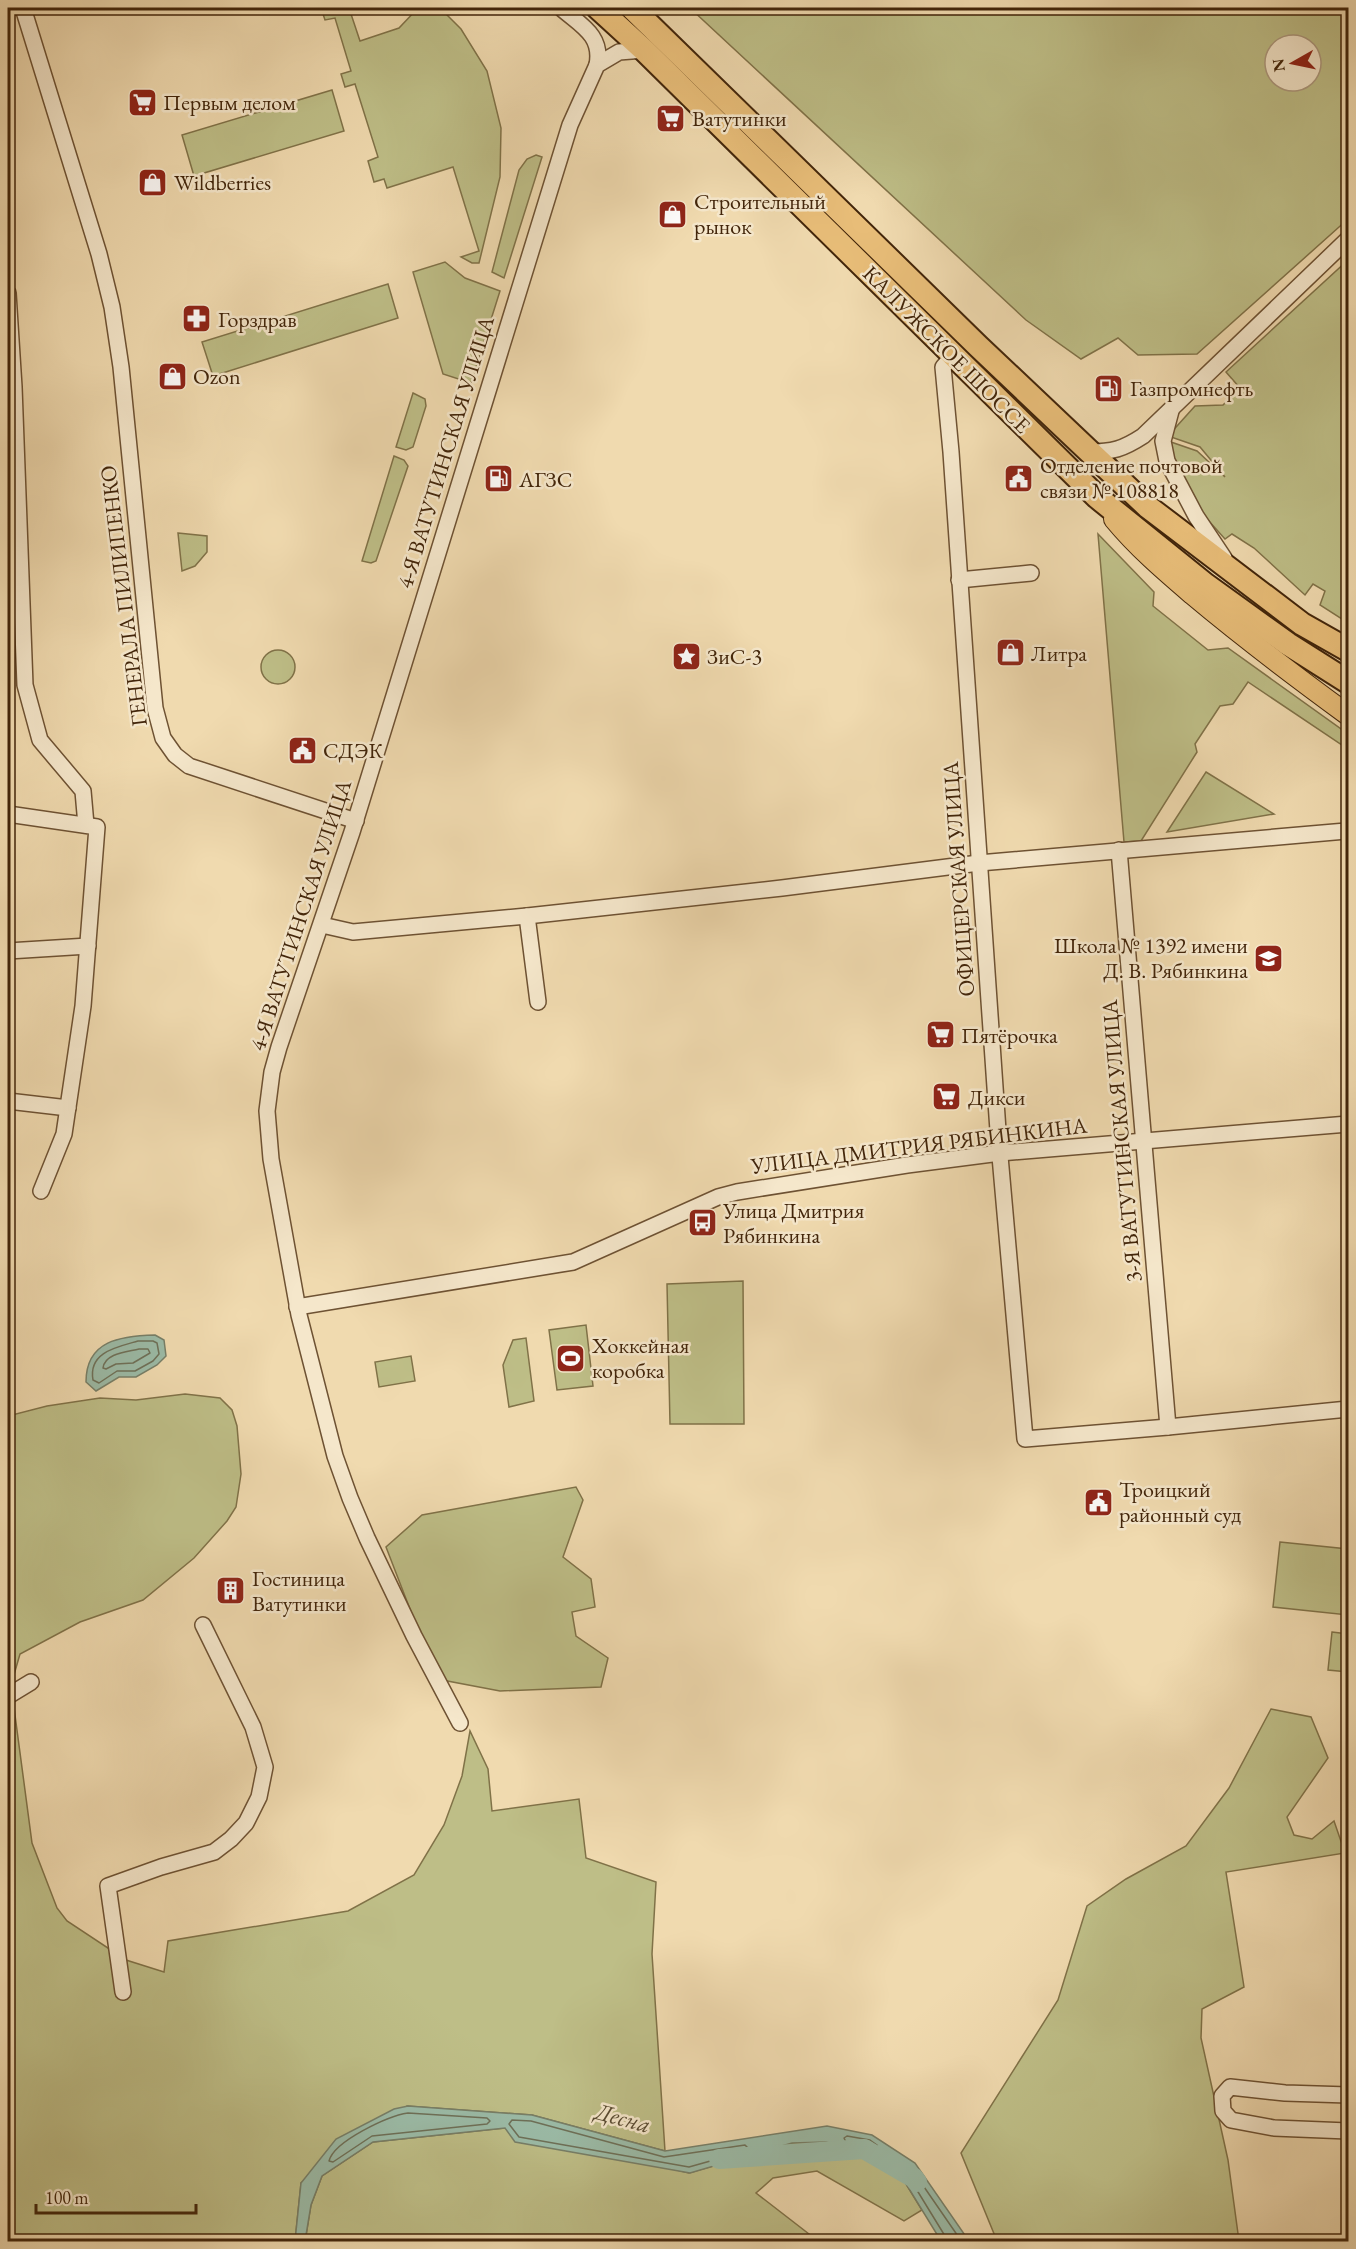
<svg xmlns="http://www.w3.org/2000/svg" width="1356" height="2249" viewBox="0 0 1356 2249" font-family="'EB Garamond',serif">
<rect width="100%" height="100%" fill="#f0daaf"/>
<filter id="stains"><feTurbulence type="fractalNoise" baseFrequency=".00333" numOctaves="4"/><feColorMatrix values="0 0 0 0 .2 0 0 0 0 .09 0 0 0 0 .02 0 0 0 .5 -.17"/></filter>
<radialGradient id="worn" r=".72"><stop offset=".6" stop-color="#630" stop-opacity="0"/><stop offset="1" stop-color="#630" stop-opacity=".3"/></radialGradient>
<g fill="#bebe87" stroke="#807248" stroke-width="1.5" fill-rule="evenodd">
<polygon points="321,8 349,8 360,41 399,28 418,8 440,8 461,29 487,71 501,128 500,177 479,263 472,263 461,257 479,251 453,167 387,188 384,179 374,182 368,161 378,157 355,84 345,87 341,74 351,71 335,18 325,20"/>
<path d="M690 8H1348V219L1197 354 1138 355 1118 338 1081 359 1026 320ZM1275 45H1311V81H1275Z"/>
<polygon points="332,90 344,131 194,176 182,135"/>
<polygon points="536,155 542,157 504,278 492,272 519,170 527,159"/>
<polygon points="1348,260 1348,623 1320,605 1325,591 1313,584 1305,595 1254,548 1232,534 1225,539 1182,491 1168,441 1197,451 1225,477 1200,447 1168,436 1195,406 1223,405 1240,388 1226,372"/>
<polygon points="445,262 465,278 500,291 471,383 443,374 413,272"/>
<polygon points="388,284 398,318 213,376 202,342"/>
<polygon points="413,393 425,399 426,406 413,447 406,450 396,447"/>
<polygon points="394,456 404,460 408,466 376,561 371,563 362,561"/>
<polygon points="178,533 207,536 207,552 195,566 182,571"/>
<polygon points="1098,534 1154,592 1153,606 1208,650 1228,648 1348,734 1348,749 1248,682 1233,704 1220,706 1195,744 1197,752 1141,841 1124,842"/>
<circle cx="278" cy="667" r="17"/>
<polygon points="1206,772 1274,814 1167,832"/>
<polygon points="743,1281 744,1424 670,1424 667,1284"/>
<polygon points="586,1325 593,1386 557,1390 549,1330"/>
<polygon points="526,1338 534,1401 509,1407 503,1365 513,1340"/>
<polygon points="411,1356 415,1381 379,1387 375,1362"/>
<polygon points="185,1394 220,1398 232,1410 237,1426 241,1474 236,1507 227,1521 194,1558 143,1600 80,1622 20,1654 11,1685 32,1843 57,1908 67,1921 126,1960 164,1972 168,1941 348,1911 414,1875 444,1825 462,1776 470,1731 488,1769 492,1811 579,1799 586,1858 656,1882 652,1954 665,2151 532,2115 407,2106 301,2183 295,2241 8,2242 8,1416 47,1406 100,1398 136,1400"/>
<polygon points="576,1487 583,1500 563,1557 591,1579 595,1607 572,1612 576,1636 608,1658 601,1687 500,1691 437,1679 386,1547 422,1515"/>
<polygon points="1280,1542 1348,1549 1348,1615 1273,1607"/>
<polygon points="1332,1632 1348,1634 1348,1672 1328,1670"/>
<polygon points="1271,1709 1311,1717 1328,1758 1287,1817 1294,1835 1312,1839 1334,1821 1345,1853 1226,1872 1244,1987 1202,2009 1201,2038 1228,2160 1239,2241 997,2241 961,2153 1058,2000 1087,1906 1126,1879 1186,1846 1229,1788"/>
<polygon points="505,2128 689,2173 792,2143 826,2142 892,2161 922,2210 904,2221 817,2171 773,2178 756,2193 818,2241 305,2242 311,2205 322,2176 373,2142"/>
</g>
<g fill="#9bbba7" stroke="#777f68" stroke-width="1.5">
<path d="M155 1335 164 1340 166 1356 157 1365 136 1377H119L96 1391 86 1382C86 1340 121 1336 155 1335Z"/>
<polygon points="408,2106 532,2115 665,2151 827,2126 872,2135 915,2163 969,2241 941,2241 892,2161 826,2142 792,2143 690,2173 515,2142 505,2128 373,2142 322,2176 311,2205 305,2241 295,2241 301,2183 336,2139 394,2109"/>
</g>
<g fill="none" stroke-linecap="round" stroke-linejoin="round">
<g stroke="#6e7058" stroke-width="1.5">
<path d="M138 1341H153L157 1343 159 1354 153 1361 135 1371H117L99 1383 93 1380C88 1352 117 1347 138 1341Z"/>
<path d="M139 1349H148L150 1353 133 1363 116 1364 106 1369 103 1368C105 1353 127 1352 139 1349Z"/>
<path d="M408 2113 487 2118 490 2121 487 2124 372 2136 333 2162 329 2161C334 2141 388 2116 408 2113Z"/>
<polygon points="512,2120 531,2121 664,2157 745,2145 748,2148 746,2151 689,2167 519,2137 509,2124"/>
<polygon points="847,2136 870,2140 877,2145 878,2148 874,2150 846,2142 844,2138"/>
<polyline points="946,2242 945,2236 904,2169 905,2165 911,2168 962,2242"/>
</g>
<polyline stroke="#9bbba7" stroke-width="20" points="719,2159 864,2149 914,2178 917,2182"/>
<defs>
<g id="minor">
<polyline points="23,8 99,254 112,307 121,367 155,708 163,738 175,755 189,766 356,821"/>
<path d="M561 8C580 25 603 35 597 65"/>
<polyline points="8,293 14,387 25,685 40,740 83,791 86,825"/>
<polyline points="954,354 943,367 951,452 999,1145 1025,1439 1168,1427 1348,1409"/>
<polyline points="1171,411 1163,441 1167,461 1196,516 1224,558"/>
<path d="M1089 452C1113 452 1123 449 1143 436L1348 239"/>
<polyline points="959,580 1031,573"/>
<polyline points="8,814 97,827 83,1006 64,1134 41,1191"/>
<polyline points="1119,850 1168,1427"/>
<polyline points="527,916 538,1002"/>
<polyline points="322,925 353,932 527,916 782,888 979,863 1346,831"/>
<polyline points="8,951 88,946"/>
<polyline points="8,1101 68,1108"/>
<polyline points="297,1307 573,1262 718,1197 737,1192 907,1165 1000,1153 1348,1124"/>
<polyline points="8,1696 31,1682"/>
<polyline points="460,1723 414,1636 367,1538 350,1498 335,1456 299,1315 271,1159 267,1111 272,1072 279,1047 352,832 570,125 597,65 619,52 644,50"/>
<polyline points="123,1992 108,1886 161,1867 214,1852 231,1839 246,1823 259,1797 265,1767 253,1727 203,1625"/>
<polyline points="1348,2095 1285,2093 1230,2087 1222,2096 1223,2111 1231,2120 1274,2128 1348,2131"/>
</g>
<path id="major" d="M1114 519C1138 548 1165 571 1193 595 1243 637 1296 677 1348 715"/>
<g id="highway">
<polyline points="598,8 644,50 1097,497 1206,585 1288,644 1348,682"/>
<polyline points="632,8 978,346 1148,507 1302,624 1348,650"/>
</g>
</defs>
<use href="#minor" stroke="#6e5233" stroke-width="18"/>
<use href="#major" stroke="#42250a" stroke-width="22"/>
<use href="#highway" stroke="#42250a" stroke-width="26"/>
<use href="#minor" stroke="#f5e7cb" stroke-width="15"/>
<use href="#major" stroke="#e8bd78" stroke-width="20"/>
<use href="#highway" stroke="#e8bd78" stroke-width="22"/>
</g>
<defs>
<symbol id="supermarket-square" viewBox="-11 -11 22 22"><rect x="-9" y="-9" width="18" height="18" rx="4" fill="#8f2418" stroke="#f5e7cb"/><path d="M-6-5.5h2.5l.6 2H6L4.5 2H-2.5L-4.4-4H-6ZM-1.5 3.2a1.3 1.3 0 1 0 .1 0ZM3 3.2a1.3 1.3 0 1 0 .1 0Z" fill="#fff"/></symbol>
<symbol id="shop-square" viewBox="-11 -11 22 22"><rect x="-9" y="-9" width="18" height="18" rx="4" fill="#8f2418" stroke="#f5e7cb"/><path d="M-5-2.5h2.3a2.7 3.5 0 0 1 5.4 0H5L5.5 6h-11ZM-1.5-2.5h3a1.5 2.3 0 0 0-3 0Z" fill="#fff"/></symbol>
<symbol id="pharmacy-square" viewBox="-11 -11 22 22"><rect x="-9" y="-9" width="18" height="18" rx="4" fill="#8f2418" stroke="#f5e7cb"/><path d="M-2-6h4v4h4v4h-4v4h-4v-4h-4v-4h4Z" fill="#fff"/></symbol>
<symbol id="fuel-square" viewBox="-11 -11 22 22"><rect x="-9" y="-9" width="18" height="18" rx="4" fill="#8f2418" stroke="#f5e7cb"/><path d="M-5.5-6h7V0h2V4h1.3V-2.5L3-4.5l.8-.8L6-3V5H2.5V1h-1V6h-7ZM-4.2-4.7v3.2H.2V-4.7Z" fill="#fff"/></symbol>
<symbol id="civic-square" viewBox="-11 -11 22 22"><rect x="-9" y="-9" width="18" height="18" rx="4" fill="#8f2418" stroke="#f5e7cb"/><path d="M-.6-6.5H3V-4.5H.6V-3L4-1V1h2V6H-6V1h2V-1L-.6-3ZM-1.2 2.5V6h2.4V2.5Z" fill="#fff"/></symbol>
<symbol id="sight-square" viewBox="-11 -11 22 22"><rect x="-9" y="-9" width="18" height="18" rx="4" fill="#8f2418" stroke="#f5e7cb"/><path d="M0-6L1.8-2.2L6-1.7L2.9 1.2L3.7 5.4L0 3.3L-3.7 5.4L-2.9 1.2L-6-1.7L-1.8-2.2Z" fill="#fff"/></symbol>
<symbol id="school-square" viewBox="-11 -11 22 22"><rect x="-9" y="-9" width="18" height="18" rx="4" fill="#8f2418" stroke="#f5e7cb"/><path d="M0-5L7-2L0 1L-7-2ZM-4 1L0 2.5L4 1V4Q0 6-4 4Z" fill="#fff"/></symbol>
<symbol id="bus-square" viewBox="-11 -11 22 22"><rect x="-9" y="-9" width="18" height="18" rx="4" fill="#8f2418" stroke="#f5e7cb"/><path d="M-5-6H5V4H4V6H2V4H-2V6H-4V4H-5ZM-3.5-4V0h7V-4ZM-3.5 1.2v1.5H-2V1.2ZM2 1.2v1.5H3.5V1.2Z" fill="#fff"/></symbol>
<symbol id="stadium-square" viewBox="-11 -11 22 22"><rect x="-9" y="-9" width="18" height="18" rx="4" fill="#8f2418" stroke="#f5e7cb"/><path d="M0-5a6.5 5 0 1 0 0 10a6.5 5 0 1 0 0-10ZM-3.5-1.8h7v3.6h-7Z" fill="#fff"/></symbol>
<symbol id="building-square" viewBox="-11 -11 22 22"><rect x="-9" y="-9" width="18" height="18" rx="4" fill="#8f2418" stroke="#f5e7cb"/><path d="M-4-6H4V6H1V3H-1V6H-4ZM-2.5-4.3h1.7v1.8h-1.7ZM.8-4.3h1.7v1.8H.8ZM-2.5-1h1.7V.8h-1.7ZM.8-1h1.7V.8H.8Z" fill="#fff"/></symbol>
</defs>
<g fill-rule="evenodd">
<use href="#supermarket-square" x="126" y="86" width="33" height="33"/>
<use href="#supermarket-square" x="654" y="102" width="33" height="33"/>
<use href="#shop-square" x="136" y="166" width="33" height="33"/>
<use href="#shop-square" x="656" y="198" width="33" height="33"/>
<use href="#pharmacy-square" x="180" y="302" width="33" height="33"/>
<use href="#shop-square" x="156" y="360" width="33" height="33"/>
<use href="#fuel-square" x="1092" y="372" width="33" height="33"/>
<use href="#civic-square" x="1002" y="462" width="33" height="33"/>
<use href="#fuel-square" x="482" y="462" width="33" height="33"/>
<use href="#shop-square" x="994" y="636" width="33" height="33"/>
<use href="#sight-square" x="670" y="640" width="33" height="33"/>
<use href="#civic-square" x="286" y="734" width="33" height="33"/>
<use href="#school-square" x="1252" y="942" width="33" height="33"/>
<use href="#supermarket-square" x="924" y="1018" width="33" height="33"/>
<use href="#supermarket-square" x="930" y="1080" width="33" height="33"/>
<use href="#bus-square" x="686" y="1206" width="33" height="33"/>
<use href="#stadium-square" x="554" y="1342" width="33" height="33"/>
<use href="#civic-square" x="1082" y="1486" width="33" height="33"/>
<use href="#building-square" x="214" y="1574" width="33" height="33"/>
</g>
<g text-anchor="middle" stroke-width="5" stroke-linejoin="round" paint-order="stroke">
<g font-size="22" fill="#42250a" stroke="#f5e7cb" text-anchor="start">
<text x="163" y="110">Первым делом</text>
<text x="692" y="126">Ватутинки</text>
<text x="174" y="190">Wildberries</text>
<text x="694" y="209">Строительный<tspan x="694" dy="25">рынок</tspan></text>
<text x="218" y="327">Горздрав</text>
<text x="193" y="384">Ozon</text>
<text x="1130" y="396">Газпромнефть</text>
<text x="1040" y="473">Отделение почтовой<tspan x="1040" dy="25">связи № 108818</tspan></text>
<text x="519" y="487">АГЗС</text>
<text x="1031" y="661">Литра</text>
<text x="707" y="664">ЗиС-3</text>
<text x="323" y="758">СДЭК</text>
<text x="1248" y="953" text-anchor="end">Школа № 1392 имени<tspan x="1248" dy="25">Д. В. Рябинкина</tspan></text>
<text x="961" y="1043">Пятёрочка</text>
<text x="968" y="1105">Дикси</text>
<text x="723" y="1218">Улица Дмитрия<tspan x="723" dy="25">Рябинкина</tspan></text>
<text x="592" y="1353">Хоккейная<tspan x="592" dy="25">коробка</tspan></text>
<text x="1119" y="1497">Троицкий<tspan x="1119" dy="25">районный суд</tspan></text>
<text x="252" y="1586">Гостиница<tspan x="252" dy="25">Ватутинки</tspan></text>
</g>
<g font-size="22" fill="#42250a" stroke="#f5e7cb">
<text transform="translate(947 349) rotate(45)" y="8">КАЛУЖСКОЕ ШОССЕ</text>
<text transform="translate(445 452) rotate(-73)" y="8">4-Я ВАТУТИНСКАЯ УЛИЦА</text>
<text transform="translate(123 596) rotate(-97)" y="8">ГЕНЕРАЛА ПИЛИПЕНКО</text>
<text transform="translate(958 879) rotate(-94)" y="8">ОФИЦЕРСКАЯ УЛИЦА</text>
<text transform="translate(300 915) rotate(-72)" y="8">4-Я ВАТУТИНСКАЯ УЛИЦА</text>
<text transform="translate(1121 1141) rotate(-95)" y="8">3-Я ВАТУТИНСКАЯ УЛИЦА</text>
<text transform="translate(919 1145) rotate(-7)" y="8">УЛИЦА ДМИТРИЯ РЯБИНКИНА</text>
</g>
<g font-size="24" font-style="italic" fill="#584a31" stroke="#f5e7cb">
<text transform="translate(623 2118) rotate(15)" y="8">Десна</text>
</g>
</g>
<rect width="1356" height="2249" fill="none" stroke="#f0daaf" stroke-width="30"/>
<rect x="9" y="9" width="1338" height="2231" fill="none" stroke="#42250a" stroke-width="3"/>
<rect x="15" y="15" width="1326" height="2219" fill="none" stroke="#42250a" stroke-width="1.5"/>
<g transform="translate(1293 63) rotate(261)"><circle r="28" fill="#f5e7cb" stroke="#ad997e" stroke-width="1.5"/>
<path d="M0-4.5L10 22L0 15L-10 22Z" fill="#8f2418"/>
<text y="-9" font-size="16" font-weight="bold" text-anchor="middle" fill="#42250a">N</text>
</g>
<path d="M36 2204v9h160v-9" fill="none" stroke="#42250a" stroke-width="3"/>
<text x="45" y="2204" font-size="18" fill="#42250a" stroke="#f5e7cb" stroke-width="4.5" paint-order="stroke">100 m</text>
<rect width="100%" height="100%" filter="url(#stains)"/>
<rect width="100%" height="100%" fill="url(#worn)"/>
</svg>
